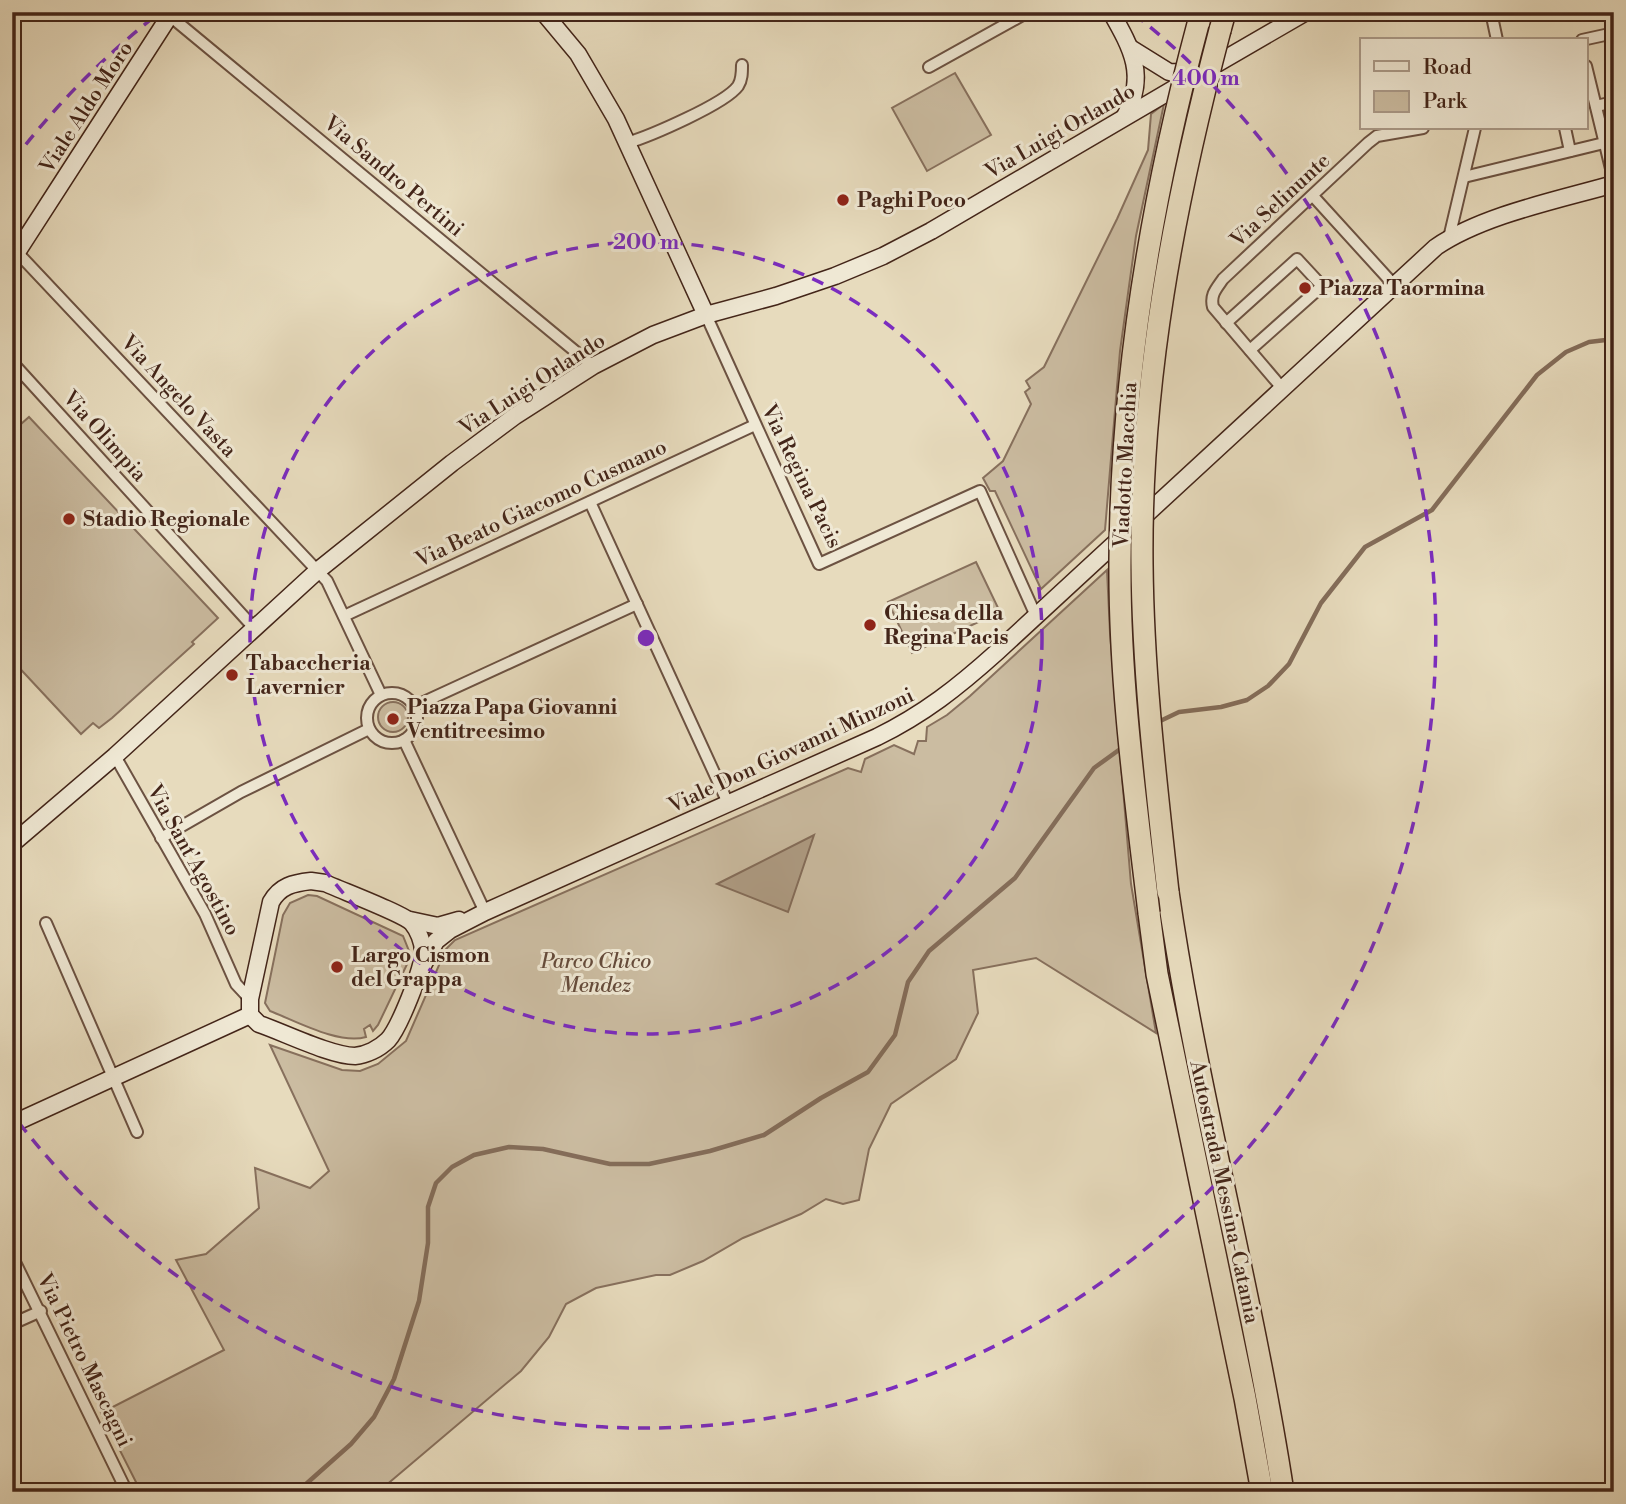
<svg xmlns="http://www.w3.org/2000/svg" width="1626" height="1504" viewBox="0 0 1626 1504" font-family="'Libre Bodoni',serif">
<rect width="100%" height="100%" fill="#e7dbbd"/>
<filter id="stains"><feTurbulence type="fractalNoise" baseFrequency=".00286" numOctaves="4"/><feColorMatrix values="0 0 0 0 .2 0 0 0 0 .09 0 0 0 0 .02 0 0 0 .5 -.17"/></filter>
<radialGradient id="worn" r=".72"><stop offset=".6" stop-color="#630" stop-opacity="0"/><stop offset="1" stop-color="#630" stop-opacity=".3"/></radialGradient>
<g fill="#cbbca1" stroke="#87705d" stroke-width="2">
<polygon points="955,73 991,135 927,171 892,108"/>
<polygon points="1164,104 1136,236 1120,351 1105,530 1041,589 995,491 990,491 983,478 1003,461 1031,404 1025,392 1030,388 1026,381 1044,367 1117,219 1148,150 1151,114"/>
<polygon points="29,417 218,618 192,642 194,644 112,718 99,728 93,723 81,734 12,660 12,432"/>
<polygon points="976,562 1000,612 912,653 888,602"/>
<polygon points="1107,570 1110,633 1131,884 1156,1033 1036,958 973,970 978,1013 956,1059 891,1104 869,1149 859,1200 843,1204 826,1199 801,1214 743,1238 703,1261 670,1275 656,1275 596,1288 566,1304 549,1337 521,1371 378,1492 141,1492 101,1413 224,1350 176,1260 206,1254 259,1208 255,1168 310,1188 329,1171 270,1045 342,1070 360,1071 378,1064 406,1041 446,949 455,940 848,768 861,772 865,759 894,745 914,754 918,741 926,741 927,727 947,715 970,696"/>
<circle cx="393" cy="717" r="15"/>
<path d="M308 895 317 896 403 936 411 956 378 1025 373 1031 370 1025 364 1029 366 1037C339 1045 296 1021 270 1011L265 1003 283 915 290 903Z"/>
</g>
<polygon fill="#af9d85" stroke="#846d5a" stroke-width="2" points="814,835 788,912 717,884"/>
<g fill="none" stroke-linecap="round" stroke-linejoin="round">
<g stroke="#846d5a" stroke-width="4.5">
<polyline points="1156,723 1179,712 1221,707 1247,700 1268,686 1289,664 1321,603 1365,547 1432,510 1537,375 1566,352 1589,342 1614,339"/>
<polyline points="297,1492 351,1444 374,1417 394,1379 419,1301 428,1243 428,1207 436,1183 452,1167 474,1155 509,1147 543,1149 610,1164 649,1164 710,1151 764,1135 821,1098 868,1072 895,1035 908,982 929,951 1015,878 1094,768 1123,747"/>
</g>
<defs>
<g id="street">
<polyline points="1491,12 1497,40"/>
<polyline points="170,16 593,366"/>
<polyline points="1582,40 1614,33"/>
<polyline points="1586,66 1614,181"/>
<polyline points="929,67 1028,12"/>
<polyline points="1596,106 1614,102"/>
<polyline points="1565,128 1570,151"/>
<path d="M627 143C650 136 725 104 738 86 742 80 742 73 742 65"/>
<polyline points="1464,177 1604,143"/>
<polyline points="1313,196 1394,285"/>
<polyline points="1449,238 1475,128"/>
<polyline points="15,250 327,581 381,695"/>
<polyline points="706,315 819,564 980,491 1036,616"/>
<polyline points="1226,323 1297,259 1322,286 1250,350"/>
<polyline points="12,362 255,629"/>
<path d="M1282 388 1213 307C1210 295 1216 289 1223 279L1368 143 1377 136 1423 128"/>
<polyline points="590,502 728,803"/>
<polyline points="344,616 755,425"/>
<circle cx="392" cy="718" r="25"/>
<polyline points="415,706 637,604"/>
<polyline points="404,740 485,912"/>
<polyline points="115,756 205,914 236,984 250,999"/>
<polyline points="161,838 241,792 369,729"/>
<polyline points="46,923 137,1132"/>
<polyline points="12,1256 127,1492"/>
<polyline points="12,1324 41,1311"/>
<polyline points="12,1473 17,1492"/>
</g>
<g id="secondary">
<polyline points="543,12 578,54 616,119 706,315"/>
<path d="M1111 12C1132 49 1147 76 1125 116"/>
<polyline points="1132,49 1169,72 1196,73"/>
<polyline points="1206,70 1306,12"/>
<polyline points="12,260 172,12"/>
<polyline points="12,844 115,756 316,572 452,463 515,416 593,366 653,335 706,315 776,296 835,276 883,256 931,231 1187,81"/>
<path d="M311 881 325 883C340 890 404 914 412 923 418 930 423 942 423 952 423 969 399 1028 388 1040 379 1049 366 1055 355 1056 331 1056 283 1032 259 1024L250 1015V999L271 902C280 886 293 883 311 881Z"/>
<polyline points="410,920 438,926 459,920"/>
<path d="M420 971 436 941 450 930 485 912 877 737C924 714 958 687 997 652L1436 247C1483 215 1558 200 1614 184"/>
<polyline points="12,1124 250,1015"/>
</g>
<g id="highway">
<polyline points="1220,30 1225,12"/>
<path d="M1168 892C1197 1093 1252 1290 1283 1492"/>
<polyline points="1149,913 1157,974 1245,1398 1262,1492"/>
</g>
</defs>
<use href="#street" stroke="#6c5242" stroke-width="14"/>
<use href="#secondary" stroke="#432519" stroke-width="19"/>
<use href="#highway" stroke="#432519" stroke-width="24"/>
<use href="#street" stroke="#efe8d4" stroke-width="10"/>
<use href="#secondary" stroke="#efe8d4" stroke-width="16"/>
<use href="#highway" stroke="#e7dbbd" stroke-width="21"/>
<defs>
<g id="highway-bridge">
<path d="M1168 892C1156 783 1143 674 1142 564 1140 382 1174 205 1220 30"/>
<path d="M1149 913C1135 796 1119 678 1120 560 1121 378 1151 200 1198 24"/>
</g>
</defs>
<use href="#highway-bridge" stroke="#432519" stroke-width="24" stroke-linecap="butt"/>
<use href="#highway-bridge" stroke="#e7dbbd" stroke-width="21"/>
</g>
<g fill="none" stroke="#7b2cbf" stroke-width="3.5" stroke-dasharray="12 9">
<circle cx="646" cy="638" r="396"/>
<path d="M13 161A792 792 0 0 1 158 14M1134 14A792 792 0 1 1 13 1115"/>
</g>
<g fill="#8f2418" stroke="#efe8d4" stroke-width="2.5">
<circle cx="843" cy="200" r="7"/>
<circle cx="1305" cy="288" r="7"/>
<circle cx="69" cy="519" r="7"/>
<circle cx="870" cy="625" r="7"/>
<circle cx="232" cy="675" r="7"/>
<circle cx="393" cy="719" r="7"/>
<circle cx="337" cy="967" r="7"/>
</g>
<g text-anchor="middle" stroke-width="6" stroke-linejoin="round" paint-order="stroke">
<g font-size="21" fill="#432519" stroke="#efe8d4">
<text transform="translate(86 107) rotate(-57)" y="7">Viale Aldo Moro</text>
<text transform="translate(1060 131) rotate(-30)" y="7">Via Luigi Orlando</text>
<text transform="translate(394 176) rotate(40)" y="7">Via Sandro Pertini</text>
<text transform="translate(1280 200) rotate(-43)" y="7">Via Selinunte</text>
<text transform="translate(532 384) rotate(-33)" y="7">Via Luigi Orlando</text>
<text transform="translate(179 396) rotate(47)" y="7">Via Angelo Vasta</text>
<text transform="translate(105 436) rotate(48)" y="7">Via Olimpia</text>
<text transform="translate(1125 465) rotate(-87)" y="7">Viadotto Macchia</text>
<text transform="translate(802 476) rotate(64)" y="7">Via Regina Pacis</text>
<text transform="translate(541 503) rotate(-25)" y="7">Via Beato Giacomo Cusmano</text>
<text transform="translate(791 750) rotate(-25)" y="7">Viale Don Giovanni Minzoni</text>
<text transform="translate(194 860) rotate(61)" y="7">Via Sant'Agostino</text>
<text transform="translate(1225 1192) rotate(78)" y="7">Autostrada Messina-Catania</text>
<text transform="translate(85 1360) rotate(64)" y="7">Via Pietro Mascagni</text>
</g>
<g font-size="21" font-weight="bold" fill="#432519" stroke="#efe8d4" text-anchor="start">
<text x="857" y="207">Paghi Poco</text>
<text x="1319" y="295">Piazza Taormina</text>
<text x="83" y="526">Stadio Regionale</text>
<text x="884" y="620">Chiesa della<tspan x="884" dy="24">Regina Pacis</tspan></text>
<text x="246" y="670">Tabaccheria<tspan x="246" dy="24">Lavernier</tspan></text>
<text x="407" y="714">Piazza Papa Giovanni<tspan x="407" dy="24">Ventitreesimo</tspan></text>
<text x="351" y="962">Largo Cismon<tspan x="351" dy="24">del Grappa</tspan></text>
</g>
<g font-size="21" font-style="italic" fill="#654b3b" stroke="#efe8d4">
<text x="596" y="968">Parco Chico<tspan x="596" dy="24">Mendez</tspan></text>
</g>
</g>
<circle cx="646" cy="638" r="10" fill="#7b2cbf" stroke="#efe8d4" stroke-width="3.5"/>
<g font-size="21" text-anchor="middle" font-weight="bold" fill="#7b2cbf" stroke="#efe8d4" stroke-width="6" stroke-linejoin="round" paint-order="stroke">
<text x="1206" y="85">400 m</text>
<text x="646" y="249">200 m</text>
</g>
<rect width="1626" height="1504" fill="none" stroke="#e7dbbd" stroke-width="42"/>
<rect x="14" y="14" width="1598" height="1476" fill="none" stroke="#432519" stroke-width="3.5"/>
<rect x="21" y="21" width="1584" height="1462" fill="none" stroke="#432519" stroke-width="2"/>
<rect x="1360" y="38" width="228" height="91" fill="#efe8d4" stroke="#aa9a89" stroke-width="2"/>
<rect x="1374" y="61" width="35" height="10" fill="#efe8d4" stroke="#aa9a89" stroke-width="2"/>
<text x="1423" y="74" font-size="21" fill="#432519">Road</text>
<rect x="1374" y="91" width="35" height="21" fill="#cbbca1" stroke="#aa9a89" stroke-width="2"/>
<text x="1423" y="108" font-size="21" fill="#432519">Park</text>
<rect width="100%" height="100%" filter="url(#stains)"/>
<rect width="100%" height="100%" fill="url(#worn)"/>
</svg>
